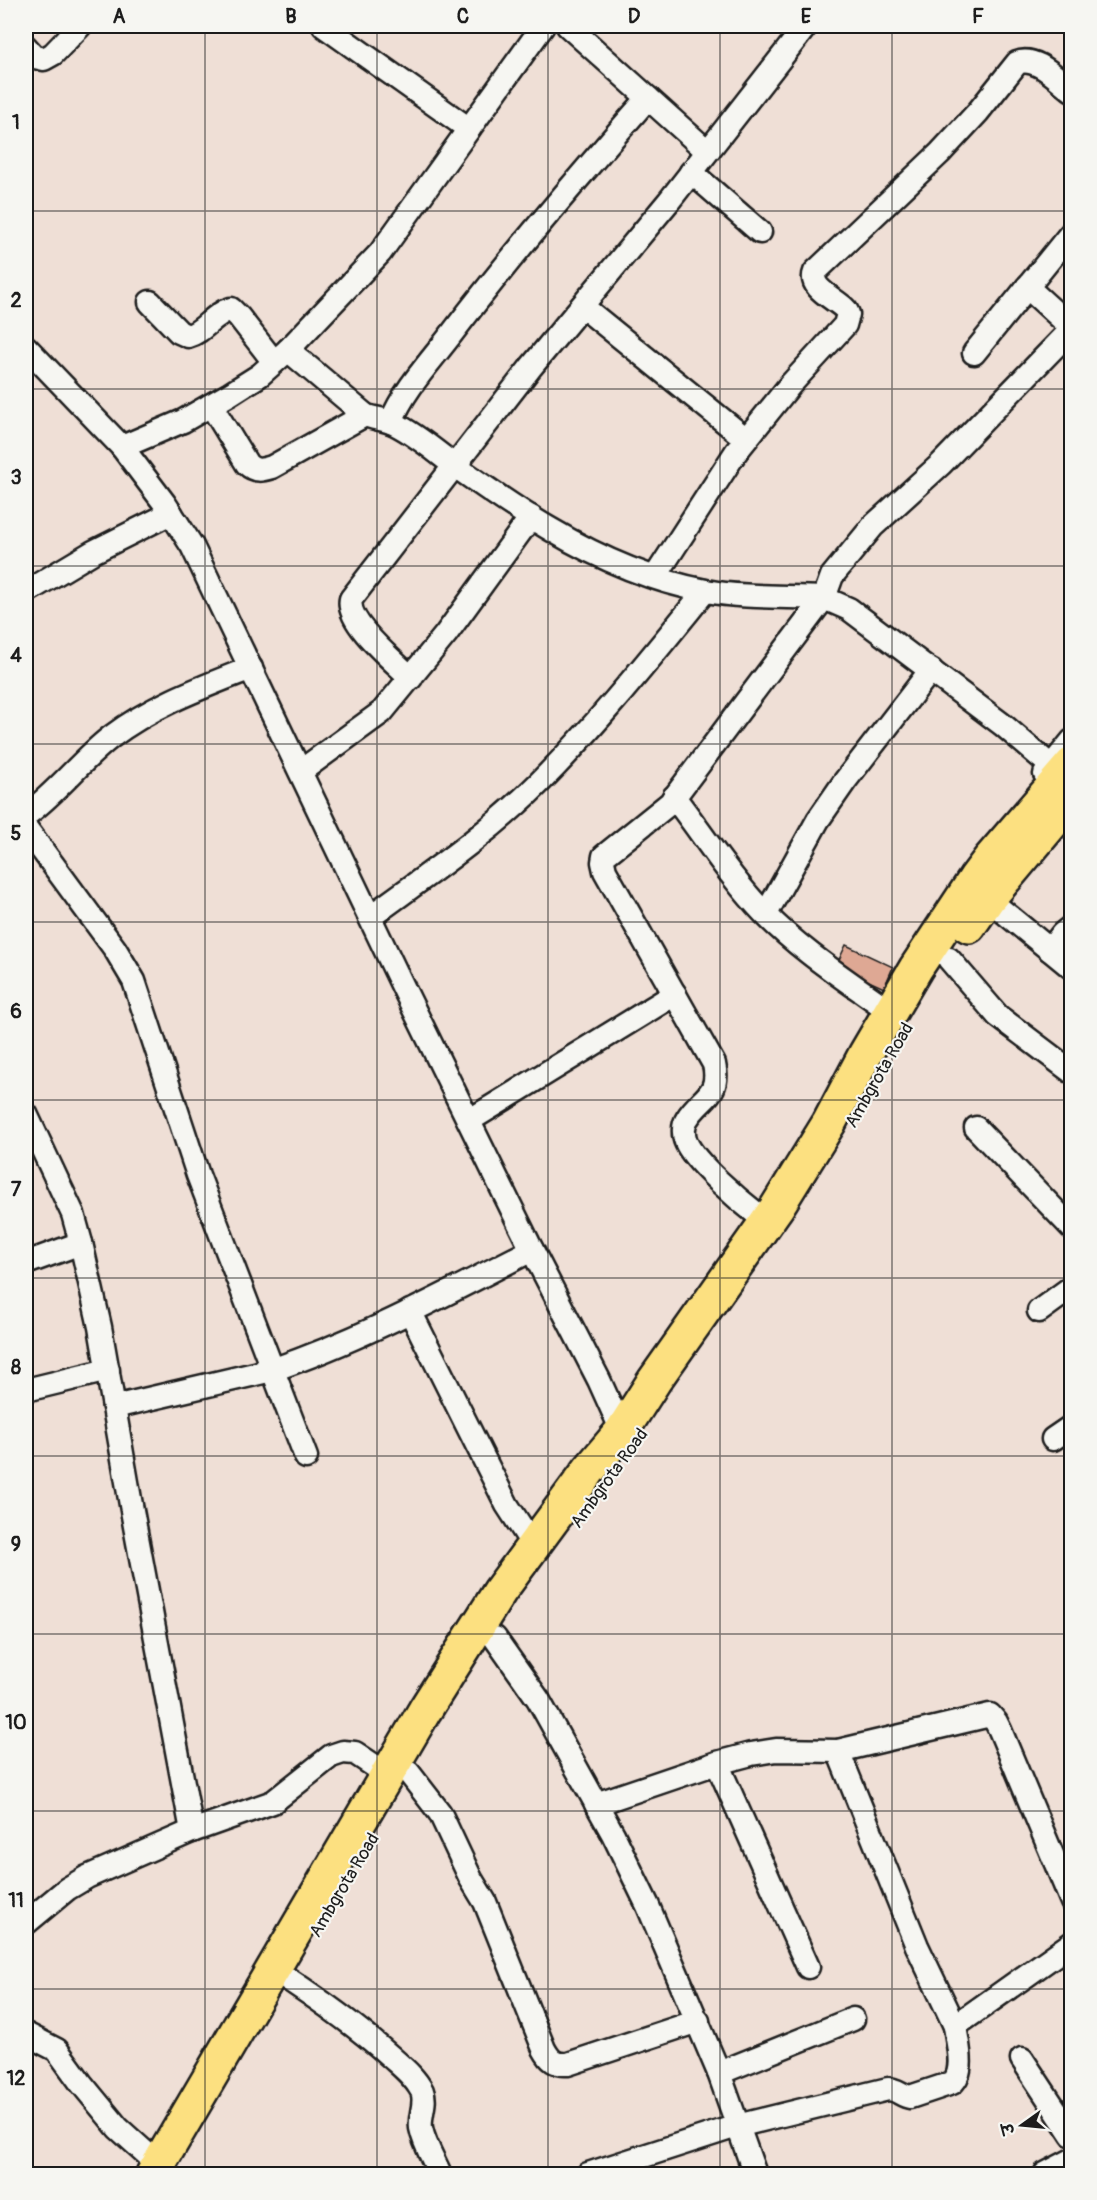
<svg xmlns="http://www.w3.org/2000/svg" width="1097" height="2200" viewBox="0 0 1097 2200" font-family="Pangolin,'Playpen Sans Deva',sans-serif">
<rect width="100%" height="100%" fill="#efdfd6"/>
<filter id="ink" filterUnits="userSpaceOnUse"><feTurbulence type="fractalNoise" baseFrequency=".0167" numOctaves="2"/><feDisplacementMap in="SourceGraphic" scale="12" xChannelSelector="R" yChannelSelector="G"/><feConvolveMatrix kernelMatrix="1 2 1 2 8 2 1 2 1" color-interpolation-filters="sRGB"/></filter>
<g filter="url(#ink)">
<polygon fill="#dea894" stroke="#1c1c1c" stroke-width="1.5" points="846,945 893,967 884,988 836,966"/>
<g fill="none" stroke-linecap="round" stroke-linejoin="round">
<defs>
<g id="street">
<polyline points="324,26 469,129"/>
<polyline points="568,26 707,151"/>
<polyline points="26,47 35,57 44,59 53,54 80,26"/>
<polyline points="691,172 760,232"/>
<polyline points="1027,287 1072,328"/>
<path d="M150 302 179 332 188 336C204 332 214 313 231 309L239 317 274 362"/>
<polyline points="582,306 746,439"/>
<polyline points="26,347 122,447 165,504 192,546 406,993 529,1244 599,1380 622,1431"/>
<path d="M288 350 365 415C374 419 386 419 395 424 417 435 435 451 455 466 485 487 517 510 550 529 597 557 652 581 706 591 744 598 785 596 824 598L849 609 1003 725 1051 766"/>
<polyline points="974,353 1072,232"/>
<path d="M211 405 247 464C255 472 262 470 272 467L365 415"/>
<path d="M391 422C404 389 432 360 453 332 515 251 581 174 648 98"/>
<polyline points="122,447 183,421 230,394 260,375 288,350 380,253 543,26"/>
<path d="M655 577 736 452 790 385 845 325 848 314 846 310C837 299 808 289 815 272L940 153 978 112 1017 63C1036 55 1057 79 1072 90"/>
<polyline points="26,592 93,552 171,513"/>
<path d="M411 678C395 662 345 622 351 599L531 367 669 201 806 26"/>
<polyline points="301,771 382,712 446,634 531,517"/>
<polyline points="1045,774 1072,741"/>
<path d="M674 797C704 836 731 879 765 914 799 949 842 977 881 1005"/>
<path d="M26 815C58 792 81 760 111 737 153 705 203 687 251 668"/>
<polyline points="26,828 115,949 134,981 198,1175 306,1457"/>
<polyline points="988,899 1072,968"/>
<polyline points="766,914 818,820 845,781 931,670"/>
<path d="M370 917C427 875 488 834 538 784 598 724 652 656 705 591"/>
<polyline points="1050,950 1062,934 1072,926"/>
<polyline points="949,959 998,1016 1072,1072"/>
<polyline points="26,1114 73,1214 81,1243 100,1327 131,1505 192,1831"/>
<polyline points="470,1120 675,994"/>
<polyline points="976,1128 1072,1228"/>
<path d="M758 1215C740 1201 694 1162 686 1142 683 1135 683 1125 687 1119 700 1097 721 1096 714 1064L605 871 603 862 604 856 670 803 824 598 832 576 873 526 941 464 1072 329"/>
<polyline points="26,1263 81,1243"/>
<polyline points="410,1311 507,1505 533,1545"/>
<polyline points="1039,1311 1072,1287"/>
<polyline points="26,1390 108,1370"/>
<path d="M114 1407 272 1370C363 1339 447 1293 532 1250"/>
<polyline points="1053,1439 1072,1426"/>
<polyline points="495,1638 538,1699 613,1834 648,1906 719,2073 755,2174"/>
<polyline points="838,1751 917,1946 955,2026 1072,1943"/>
<polyline points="717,1763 808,1967"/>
<path d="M409 1773 440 1813 471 1879 485 1902 544 2049C550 2060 555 2065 568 2064L698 2021"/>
<polyline points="596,1804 717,1763 751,1754 776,1750 838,1751 990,1715 996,1722 1000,1730 1072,1902"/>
<polyline points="26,1923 67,1889 87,1877 192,1831 273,1802 331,1756 343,1752 355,1753 388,1775"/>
<path d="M288 1979C324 2003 359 2028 391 2057 402 2067 415 2077 422 2091 427 2103 419 2115 421 2128 424 2144 434 2160 440 2174"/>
<polyline points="26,2034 57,2050 81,2083 118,2128 159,2165"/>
<polyline points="1022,2059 1072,2135"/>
<polyline points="719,2073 853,2019"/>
<path d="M588 2174 737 2126 888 2089C897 2089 902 2096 910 2097L952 2083C966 2071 957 2042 955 2026"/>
<polyline points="1045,2174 1072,2160"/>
</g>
<g id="primary">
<polyline points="969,926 988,899 1072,799"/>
<polyline points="153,2174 425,1710 500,1591 589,1470 622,1431 654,1381 777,1207 829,1123 866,1053 916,968 975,879 990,859 1072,764"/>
</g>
</defs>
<use href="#street" stroke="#1c1c1c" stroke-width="27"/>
<use href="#primary" stroke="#1c1c1c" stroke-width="38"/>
<use href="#street" stroke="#f6f6f2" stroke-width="22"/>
<use href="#primary" stroke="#fce080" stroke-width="33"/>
</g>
</g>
<path fill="none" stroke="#1c1c1c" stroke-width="1.5" stroke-opacity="0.55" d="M205 26V2174M377 26V2174M548 26V2174M720 26V2174M892 26V2174M26 211H1072M26 389H1072M26 566H1072M26 744H1072M26 922H1072M26 1100H1072M26 1278H1072M26 1456H1072M26 1634H1072M26 1811H1072M26 1989H1072"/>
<g text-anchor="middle" stroke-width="4.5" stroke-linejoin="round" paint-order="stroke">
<g font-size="18" fill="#1c1c1c" stroke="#f6f6f2">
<text transform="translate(879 1075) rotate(-60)" y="6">Ambgrota Road</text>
<text transform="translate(609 1478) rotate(-54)" y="6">Ambgrota Road</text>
<text transform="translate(344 1885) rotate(-59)" y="6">Ambgrota Road</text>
</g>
</g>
<rect width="1097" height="2200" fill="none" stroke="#f6f6f2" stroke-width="66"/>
<g transform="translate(1022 2125) rotate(255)" stroke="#f6f6f2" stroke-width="4.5" paint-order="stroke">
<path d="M0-4.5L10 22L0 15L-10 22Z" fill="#1c1c1c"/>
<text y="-9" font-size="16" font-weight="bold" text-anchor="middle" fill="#1c1c1c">उ</text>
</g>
<rect x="33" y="33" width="1031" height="2134" fill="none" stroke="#1c1c1c" stroke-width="2"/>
<g font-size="20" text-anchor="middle" font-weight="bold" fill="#1c1c1c">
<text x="119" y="23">A</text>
<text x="291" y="23">B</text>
<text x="463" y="23">C</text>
<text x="634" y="23">D</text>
<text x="806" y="23">E</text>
<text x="978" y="23">F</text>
<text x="16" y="129">1</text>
<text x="16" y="307">2</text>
<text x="16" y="484">3</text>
<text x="16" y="662">4</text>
<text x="16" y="840">5</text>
<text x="16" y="1018">6</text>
<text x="16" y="1196">7</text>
<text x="16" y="1374">8</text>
<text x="16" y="1551">9</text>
<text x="16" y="1729">10</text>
<text x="16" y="1907">11</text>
<text x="16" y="2085">12</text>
</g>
</svg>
